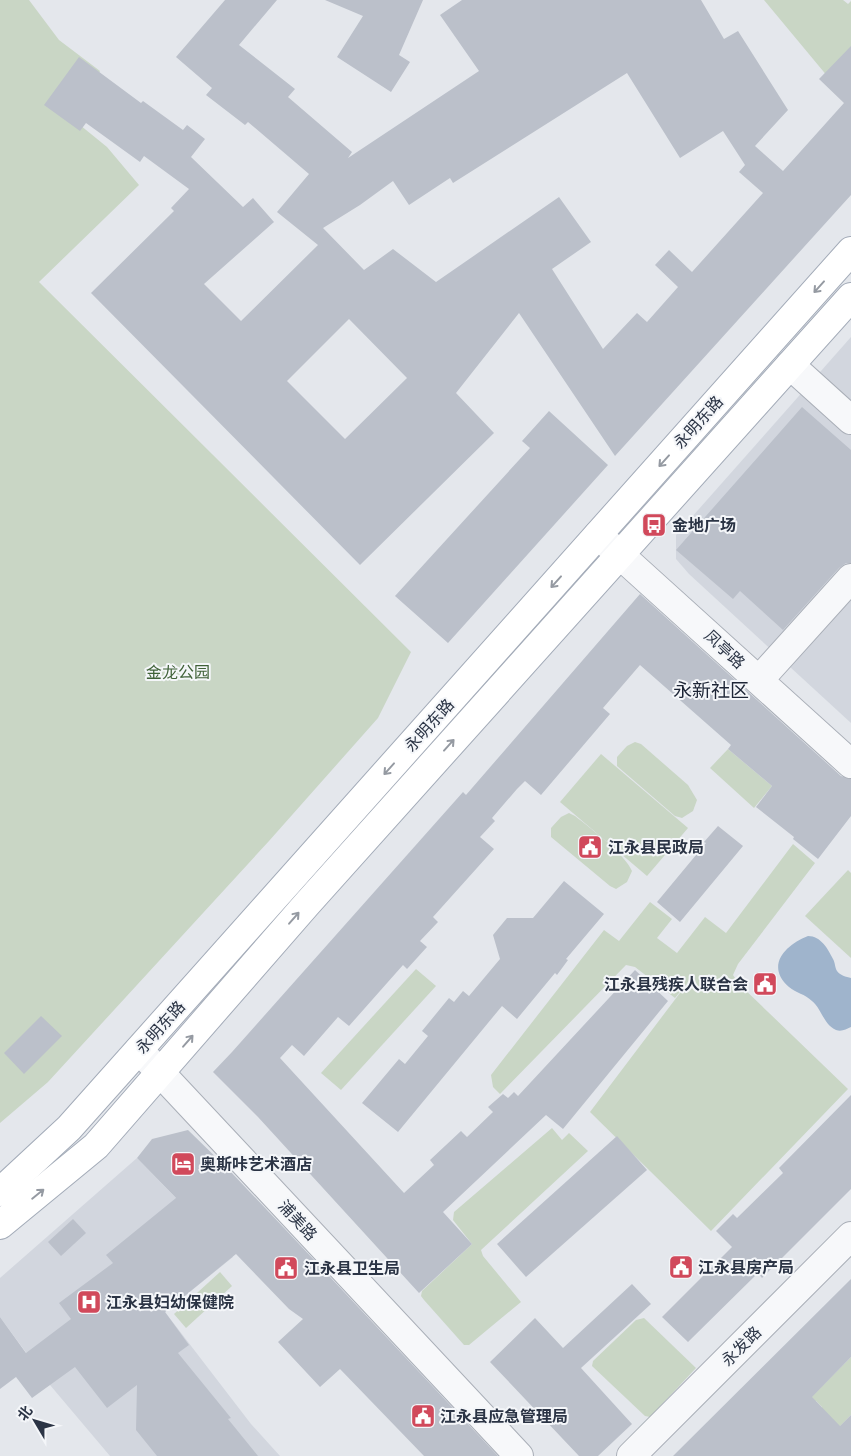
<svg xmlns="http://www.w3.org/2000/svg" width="851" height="1456" viewBox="0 0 851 1456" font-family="Barlow,'Noto Sans SC',sans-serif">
<rect width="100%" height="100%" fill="#e4e7ec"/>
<g fill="#d2d6de">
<polygon points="851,337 851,723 689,574 676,559 676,535"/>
<polygon points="137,1158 233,1257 165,1312 251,1424 280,1456 110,1456 50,1385 0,1317 0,1278"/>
</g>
<g fill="#c9d6c5">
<polygon points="0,0 29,0 59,40 100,71 75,121 107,147 139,185 39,282 411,652 378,718 269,841 48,1082 0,1123"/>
<polygon points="764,0 843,0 848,4 851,1 851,82 833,83"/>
<polygon points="635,742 641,744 688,785 697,800 693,811 682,818 675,816 617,766 617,757 627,746"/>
<polygon points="728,749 772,786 754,808 710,768"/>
<polygon points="601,754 688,828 647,876 560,802"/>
<path d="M569 813 575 816C590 828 625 854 632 871L627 882 616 889 610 886 551 837V828L561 817Z"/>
<polygon points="793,844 815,863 738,964 733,975 739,984 848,1089 711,1231 590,1112 692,977 675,998 635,967 626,965 500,1094 493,1087 491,1075 604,930 619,941 650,902 672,919 657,938 677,953 705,917 726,933"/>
<polygon points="848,870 851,873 851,958 805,916"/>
<polygon points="416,969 436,986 341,1090 321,1073"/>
<polygon points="552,1128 562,1140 569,1133 588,1151 481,1250 483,1256 521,1302 469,1345 464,1345 424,1300 421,1296 422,1291 472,1244 453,1220 454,1212"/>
<polygon points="220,1272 232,1286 186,1328 174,1314"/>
<polygon points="644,1318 696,1368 650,1417 645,1416 592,1366 593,1361 636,1320"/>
<polygon points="851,1357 851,1415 811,1456 822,1407 816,1401 759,1456 753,1456"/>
</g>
<path fill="#9fb4cc" d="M808 936C821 936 828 949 833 959 835 962 835 968 837 971 840 975 846 977 851 978V1027C846 1029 842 1032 836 1030 823 1024 822 1009 812 1001 805 994 796 993 789 987 765 966 785 945 808 936Z"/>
<g fill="#bbc0ca" fill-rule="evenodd">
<path d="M225 0H277L239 45 295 89 288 97 352 152 348 158 479 71 440 15 462 0H701L724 39 738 31 788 110 755 146 783 171 844 103 819 79 851 46V195L615 456 519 313 456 393 494 433 360 565 91 293 174 211 171 208 189 189 144 156 140 162 86 123 80 131 44 105 79 57 141 103 143 101 183 130 187 125 205 139 191 157 243 207 253 198 274 222 204 284 241 321 318 245 277 212 309 174 248 122 245 125 206 95 212 88 176 57ZM627 73 680 158 723 131 745 165 739 172 763 193 692 272 669 250 655 265 678 287 647 322 637 313 603 349 552 269 591 242 559 197 436 282 393 249 364 270 323 228 360 205 393 181 409 205 450 178 453 183ZM349 319 407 378 345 439 287 381Z"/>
<polygon points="325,0 423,0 399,55 410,62 391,92 337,57 363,16"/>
<polygon points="802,407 851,450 851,563 846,563 839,568 783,630 740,591 733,599 676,550"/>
<polygon points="549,411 608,465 448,643 395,596 530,448 522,441"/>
<polygon points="640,594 841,776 851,779 851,816 818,859 793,839 794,837 756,807 772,786 728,749 731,745 640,665 603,708 610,714 541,795 525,781 517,789 492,818 495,821 480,837 494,849 433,917 438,922 420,941 427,947 407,969 403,965 349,1026 338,1017 304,1056 292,1045 280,1058 404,1193 434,1165 430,1160 461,1131 467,1137 493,1112 488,1107 503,1094 508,1098 514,1092 518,1096 635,970 668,1001 563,1129 546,1115 443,1212 472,1244 419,1293 258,1117 213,1072 232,1052 463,792 466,795"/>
<polygon points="718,826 743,846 680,922 657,902 706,843 704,842"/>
<polygon points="564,881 604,914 566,959 568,960 557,975 555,973 517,1019 502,1006 398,1132 362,1103 399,1059 405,1064 428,1036 422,1031 449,998 454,1002 463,991 469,996 500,959 493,935 507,918 533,918"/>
<polygon points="41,1016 62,1036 24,1074 4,1053"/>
<polygon points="851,1095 851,1189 762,1278 758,1273 688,1342 662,1317 732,1247 716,1231 733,1214 737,1218 783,1173 779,1168"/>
<polygon points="188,1130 229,1170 286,1230 498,1456 424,1456 340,1369 320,1387 278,1342 303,1319 289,1309 236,1254 165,1312 189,1345 178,1353 231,1418 228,1419 258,1456 157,1456 136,1430 137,1385 107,1408 75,1367 32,1398 16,1377 0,1389 0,1317 26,1353 71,1319 59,1303 113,1263 106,1255 176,1198 137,1158 152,1139"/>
<polygon points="617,1136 647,1170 526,1277 497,1244"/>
<polygon points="73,1219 86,1233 61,1256 48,1242"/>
<polygon points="851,1279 851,1357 812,1397 840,1426 851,1415 851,1456 673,1456"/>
<polygon points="632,1284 651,1304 581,1368 632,1424 598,1456 579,1456 490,1362 535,1318 563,1348"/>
</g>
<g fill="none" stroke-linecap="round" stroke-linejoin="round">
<defs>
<g id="minor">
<polyline points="790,365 851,420"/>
<polyline points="598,535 851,764"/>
<polyline points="759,680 851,578"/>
<polyline points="139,1050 519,1456"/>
<polyline points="631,1456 851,1236"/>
</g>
<g id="major">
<polyline points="0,1192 69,1128 851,251"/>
<polyline points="0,1225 96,1146 306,905 851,297"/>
</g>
</defs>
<use href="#minor" stroke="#a9aeb7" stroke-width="30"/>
<use href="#major" stroke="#a3abb8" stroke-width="30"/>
<use href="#minor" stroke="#f7f8fa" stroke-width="28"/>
<use href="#major" stroke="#fff" stroke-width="28"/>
</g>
<defs><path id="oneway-shaft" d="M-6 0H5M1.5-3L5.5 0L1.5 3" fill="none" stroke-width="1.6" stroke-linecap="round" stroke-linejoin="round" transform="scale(1.25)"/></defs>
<g stroke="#959aa2">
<use href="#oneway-shaft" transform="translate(819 287) rotate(132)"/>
<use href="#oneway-shaft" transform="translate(664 461) rotate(132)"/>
<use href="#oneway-shaft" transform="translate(556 582) rotate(132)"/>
<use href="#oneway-shaft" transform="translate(449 745) rotate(-48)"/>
<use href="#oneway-shaft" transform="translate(389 769) rotate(132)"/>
<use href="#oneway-shaft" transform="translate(294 918) rotate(-49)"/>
<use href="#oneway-shaft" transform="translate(188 1041) rotate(-49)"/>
<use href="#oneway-shaft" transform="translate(38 1194) rotate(-39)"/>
</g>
<defs>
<symbol id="bus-square" viewBox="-11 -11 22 22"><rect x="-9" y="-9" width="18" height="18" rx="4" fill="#d1495b" stroke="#f4f6f9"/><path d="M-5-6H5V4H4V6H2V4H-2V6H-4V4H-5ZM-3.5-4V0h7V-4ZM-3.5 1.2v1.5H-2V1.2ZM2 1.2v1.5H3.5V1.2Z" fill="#fff"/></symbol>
<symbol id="civic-square" viewBox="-11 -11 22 22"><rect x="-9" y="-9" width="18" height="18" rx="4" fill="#d1495b" stroke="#f4f6f9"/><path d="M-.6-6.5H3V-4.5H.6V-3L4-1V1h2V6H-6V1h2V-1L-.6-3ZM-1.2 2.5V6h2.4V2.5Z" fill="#fff"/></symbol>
<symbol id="hotel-square" viewBox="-11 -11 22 22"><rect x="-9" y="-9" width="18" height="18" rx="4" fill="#d1495b" stroke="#f4f6f9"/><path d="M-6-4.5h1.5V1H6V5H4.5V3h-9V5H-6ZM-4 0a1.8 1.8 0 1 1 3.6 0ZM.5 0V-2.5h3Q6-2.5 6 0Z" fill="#fff"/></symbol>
<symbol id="hospital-square" viewBox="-11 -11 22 22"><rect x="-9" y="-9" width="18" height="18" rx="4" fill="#d1495b" stroke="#f4f6f9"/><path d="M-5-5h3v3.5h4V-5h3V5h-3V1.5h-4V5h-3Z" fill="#fff"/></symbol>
</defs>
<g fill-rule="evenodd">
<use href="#bus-square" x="640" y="511" width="28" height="28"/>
<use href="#civic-square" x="576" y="833" width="28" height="28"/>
<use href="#civic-square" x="751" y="970" width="28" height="28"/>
<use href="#hotel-square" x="169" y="1150" width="28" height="28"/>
<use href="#civic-square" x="667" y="1253" width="28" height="28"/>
<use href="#civic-square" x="272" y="1254" width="28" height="28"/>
<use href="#hospital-square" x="75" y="1288" width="28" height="28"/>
<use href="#civic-square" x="409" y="1402" width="28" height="28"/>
</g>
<g text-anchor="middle" stroke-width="4" stroke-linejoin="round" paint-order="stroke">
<g font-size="16" fill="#2b3445" stroke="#f4f6f9">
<text transform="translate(698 422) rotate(-48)" y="6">永明东路</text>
<text transform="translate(725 649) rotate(43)" y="6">凤亭路</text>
<text transform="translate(429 725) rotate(-48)" y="6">永明东路</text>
<text transform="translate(160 1027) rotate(-48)" y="6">永明东路</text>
<text transform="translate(298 1220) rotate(47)" y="6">浦美路</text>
<text transform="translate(741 1346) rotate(-45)" y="6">永发路</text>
</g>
<g font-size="16" font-weight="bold" fill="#2b3445" stroke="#f4f6f9" text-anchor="start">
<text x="672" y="531">金地广场</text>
<text x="608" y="853">江永县民政局</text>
<text x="748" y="990" text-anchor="end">江永县残疾人联合会</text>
<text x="200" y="1170">奥斯咔艺术酒店</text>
<text x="698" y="1273">江永县房产局</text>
<text x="304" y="1274">江永县卫生局</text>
<text x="106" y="1308">江永县妇幼保健院</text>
<text x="440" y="1422">江永县应急管理局</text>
</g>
<g font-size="16" fill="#3f6138" stroke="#f4f6f9">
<text x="178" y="678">金龙公园</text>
</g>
<g font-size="19" fill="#1d2536" stroke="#f4f6f9">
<text x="711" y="697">永新社区</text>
</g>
</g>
<g transform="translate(35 1421) rotate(308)" stroke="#f4f6f9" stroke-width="4" paint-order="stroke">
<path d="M0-4L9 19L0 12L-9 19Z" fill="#2b3445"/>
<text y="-8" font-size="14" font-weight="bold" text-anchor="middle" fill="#2b3445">北</text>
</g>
</svg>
